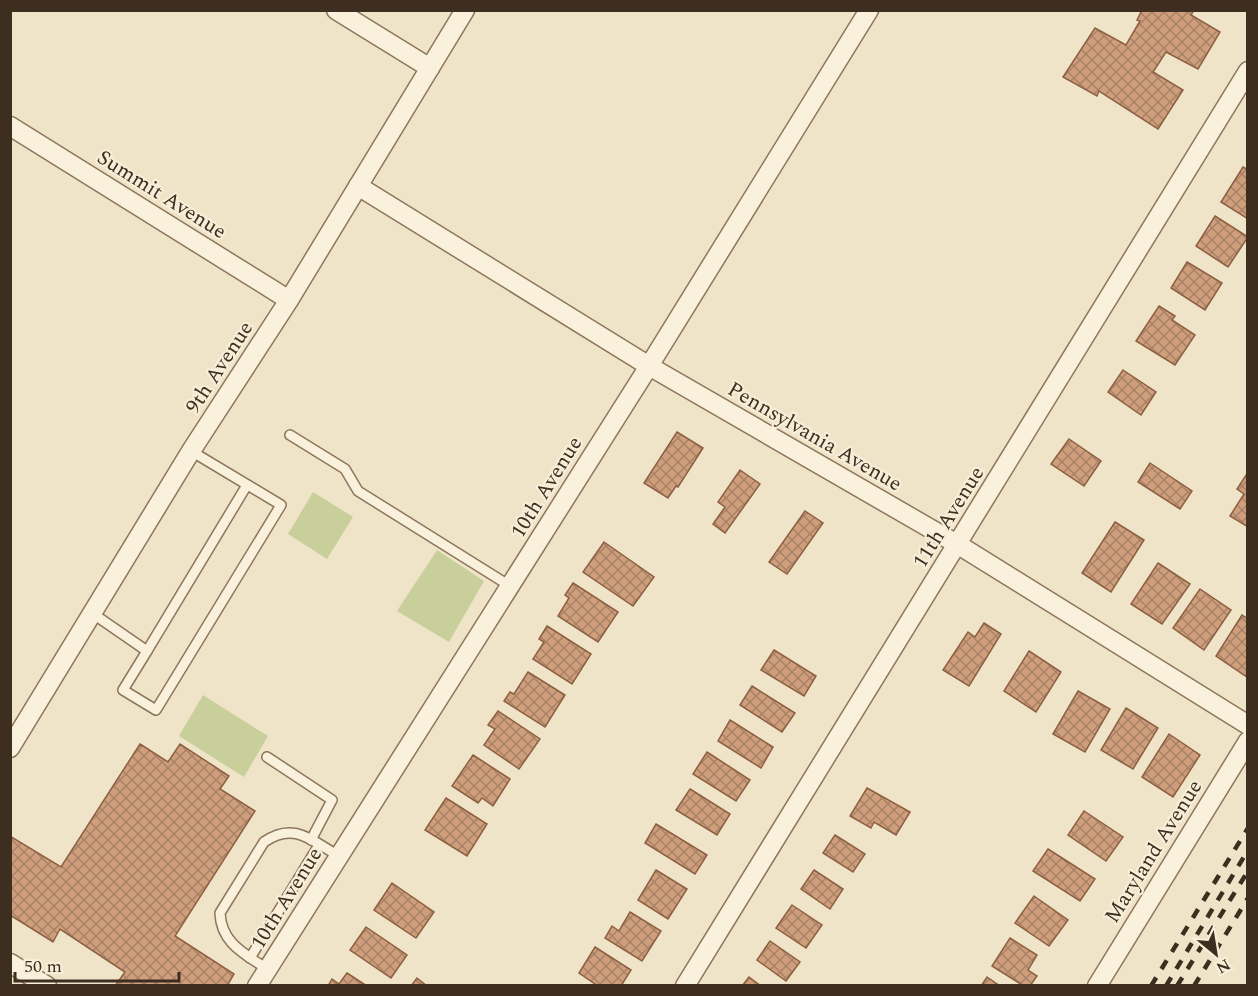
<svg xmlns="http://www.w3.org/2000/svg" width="1258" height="996" viewBox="0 0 1258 996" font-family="Spectral,serif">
<defs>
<pattern id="building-cross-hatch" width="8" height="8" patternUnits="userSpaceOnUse" patternTransform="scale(1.5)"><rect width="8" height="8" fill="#cf9f7d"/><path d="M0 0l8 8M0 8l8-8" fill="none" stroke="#a98266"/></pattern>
</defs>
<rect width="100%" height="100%" fill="#f0e4c8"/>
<g fill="#c9cf9b">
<polygon points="313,492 353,517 327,559 288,534"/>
<polygon points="437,550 484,581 449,642 397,611"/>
<polygon points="203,695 268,736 244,777 179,736"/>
</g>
<g fill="url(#building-cross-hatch)" stroke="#8d5f41" stroke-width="1.5">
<polygon points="1142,10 1194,10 1191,15 1220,32 1198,69 1166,52 1153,72 1183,90 1158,129 1099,91 1097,96 1063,77 1095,28 1126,45 1140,21 1137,20"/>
<polygon points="1243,167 1248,170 1248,219 1221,202"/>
<polygon points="1215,216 1248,237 1228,267 1196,246"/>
<polygon points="1187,262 1222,283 1205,310 1171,288"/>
<polygon points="1159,306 1175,316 1172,320 1195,335 1175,365 1136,341"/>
<polygon points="1123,370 1156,392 1141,415 1108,392"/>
<polygon points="677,432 703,448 678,487 676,486 668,498 644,483"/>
<polygon points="1069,439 1101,461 1084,486 1051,464"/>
<polygon points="1150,463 1192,491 1180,509 1138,482"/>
<polygon points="740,470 760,484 725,533 713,524 725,507 718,502"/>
<polygon points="1248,472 1248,527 1230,516 1244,494 1237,489"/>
<polygon points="805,511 823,523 787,574 769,562"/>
<polygon points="1115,522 1144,540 1111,592 1082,573"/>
<polygon points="604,542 654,577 633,606 583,572"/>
<polygon points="1158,563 1190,584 1162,624 1131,604"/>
<polygon points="573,583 618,612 598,642 558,616 569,598 565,595"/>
<polygon points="1200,589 1231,610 1204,650 1173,628"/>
<polygon points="1242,615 1248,619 1247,677 1216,656"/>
<polygon points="984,623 1001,634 969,686 943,670 968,632 975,637"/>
<polygon points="547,626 591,654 572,684 533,659 544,642 539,639"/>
<polygon points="774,650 816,676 804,696 761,670"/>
<polygon points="1029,651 1061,672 1036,712 1004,691"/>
<polygon points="528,672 565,695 545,727 504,701 510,692 514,694"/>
<polygon points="752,686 795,713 782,732 740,705"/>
<polygon points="1078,691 1110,709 1085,752 1053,734"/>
<polygon points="1126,708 1158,728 1133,769 1101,750"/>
<polygon points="498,711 540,739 519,769 484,745 495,729 488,725"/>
<polygon points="730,720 773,747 761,768 718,741"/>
<polygon points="1169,734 1200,755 1173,797 1142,777"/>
<polygon points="140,744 168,762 180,744 229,776 220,789 255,811 175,936 234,974 227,986 115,986 125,972 60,929 53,942 10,915 10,836 61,867"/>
<polygon points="707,752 750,780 736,801 693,774"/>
<polygon points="473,755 510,779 493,806 482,798 478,803 452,786"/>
<polygon points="867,788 910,812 896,835 874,822 871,828 850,816"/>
<polygon points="690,789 730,814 717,835 676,810"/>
<polygon points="446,798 487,824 467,856 425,830"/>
<polygon points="1084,811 1123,837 1106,861 1068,835"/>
<polygon points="656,824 707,855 695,874 645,843"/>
<polygon points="835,835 865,854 853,872 823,853"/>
<polygon points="1048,849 1095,879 1080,901 1033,871"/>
<polygon points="656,870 687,889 668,919 638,900"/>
<polygon points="814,870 843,889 830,909 801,889"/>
<polygon points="392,883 434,912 416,938 374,910"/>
<polygon points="1034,896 1068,920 1049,946 1015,923"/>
<polygon points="792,905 822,925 806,948 776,928"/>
<polygon points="630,912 661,931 642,961 605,938 612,926 619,931"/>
<polygon points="366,927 407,955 391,978 350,950"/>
<polygon points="1010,938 1037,955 1028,970 1037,976 1030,986 1024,986 992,966"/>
<polygon points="770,941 800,962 786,981 757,960"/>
<polygon points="595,947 631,970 621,986 598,986 579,973"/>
<polygon points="347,973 367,986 328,986 332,979 339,984"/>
<polygon points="749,977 761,986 742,986"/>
<polygon points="987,977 1000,986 981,986"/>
<polygon points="417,978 427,986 411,986"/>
</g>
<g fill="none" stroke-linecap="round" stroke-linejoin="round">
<defs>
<g id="lane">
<polyline points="290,435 345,469 358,491 510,586"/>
<polyline points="92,613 147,651 123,690 156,710 281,505 191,451"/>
<polyline points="147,651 247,485"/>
<polyline points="267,757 332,800 311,840"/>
<polyline points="250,958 319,845"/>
<path d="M267 969C245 954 221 943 220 913L264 842C294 821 312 841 339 856"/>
</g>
<g id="street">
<polyline points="336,10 430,68"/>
<polyline points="10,126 289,300"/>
<polyline points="358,186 649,366 957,544 1248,725"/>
<polyline points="10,748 191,451 289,300 465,10"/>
<polyline points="10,963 47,986"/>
<polyline points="257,986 649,366 869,10"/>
<polyline points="685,986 1248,71"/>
<polyline points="1097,986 1248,741"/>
</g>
</defs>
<use href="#lane" stroke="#8d765c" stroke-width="12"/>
<use href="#street" stroke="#8d765c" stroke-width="21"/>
<use href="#lane" stroke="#faf1dc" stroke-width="9"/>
<use href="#street" stroke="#faf1dc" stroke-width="18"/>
<g stroke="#3d2e20" stroke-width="4.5" stroke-dasharray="10 10" stroke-linecap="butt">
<polyline points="1151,986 1248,828"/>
<polyline points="1166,986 1248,850"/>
<polyline points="1177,986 1248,871"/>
<polyline points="1194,986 1248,898"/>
</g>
</g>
<g text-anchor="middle" stroke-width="4.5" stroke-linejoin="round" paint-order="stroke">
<g font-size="21" fill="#3d2e20" stroke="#f7eed8">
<text transform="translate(162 194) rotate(32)" y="7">Summit Avenue</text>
<text transform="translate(219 367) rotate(-57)" y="7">9th Avenue</text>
<text transform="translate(815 436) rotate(30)" y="7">Pennsylvania Avenue</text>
<text transform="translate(546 487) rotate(-58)" y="7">10th Avenue</text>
<text transform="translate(948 517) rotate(-58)" y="7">11th Avenue</text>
<text transform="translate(1153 851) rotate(-58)" y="7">Maryland Avenue</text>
<text transform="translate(286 898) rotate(-58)" y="7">10th Avenue</text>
</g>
</g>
<rect width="1258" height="996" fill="none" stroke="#3d2e20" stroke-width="24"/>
<g transform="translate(1216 954) rotate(150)" stroke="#f7eed8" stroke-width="4.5" paint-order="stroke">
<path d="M0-4.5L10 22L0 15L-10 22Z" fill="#3d2e20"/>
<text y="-9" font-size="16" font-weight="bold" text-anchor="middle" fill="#3d2e20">N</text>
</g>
<path d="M15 972v9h164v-9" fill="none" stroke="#3d2e20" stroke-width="3"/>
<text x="24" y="972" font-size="18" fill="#3d2e20" stroke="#f7eed8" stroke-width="4.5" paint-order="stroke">50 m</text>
</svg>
